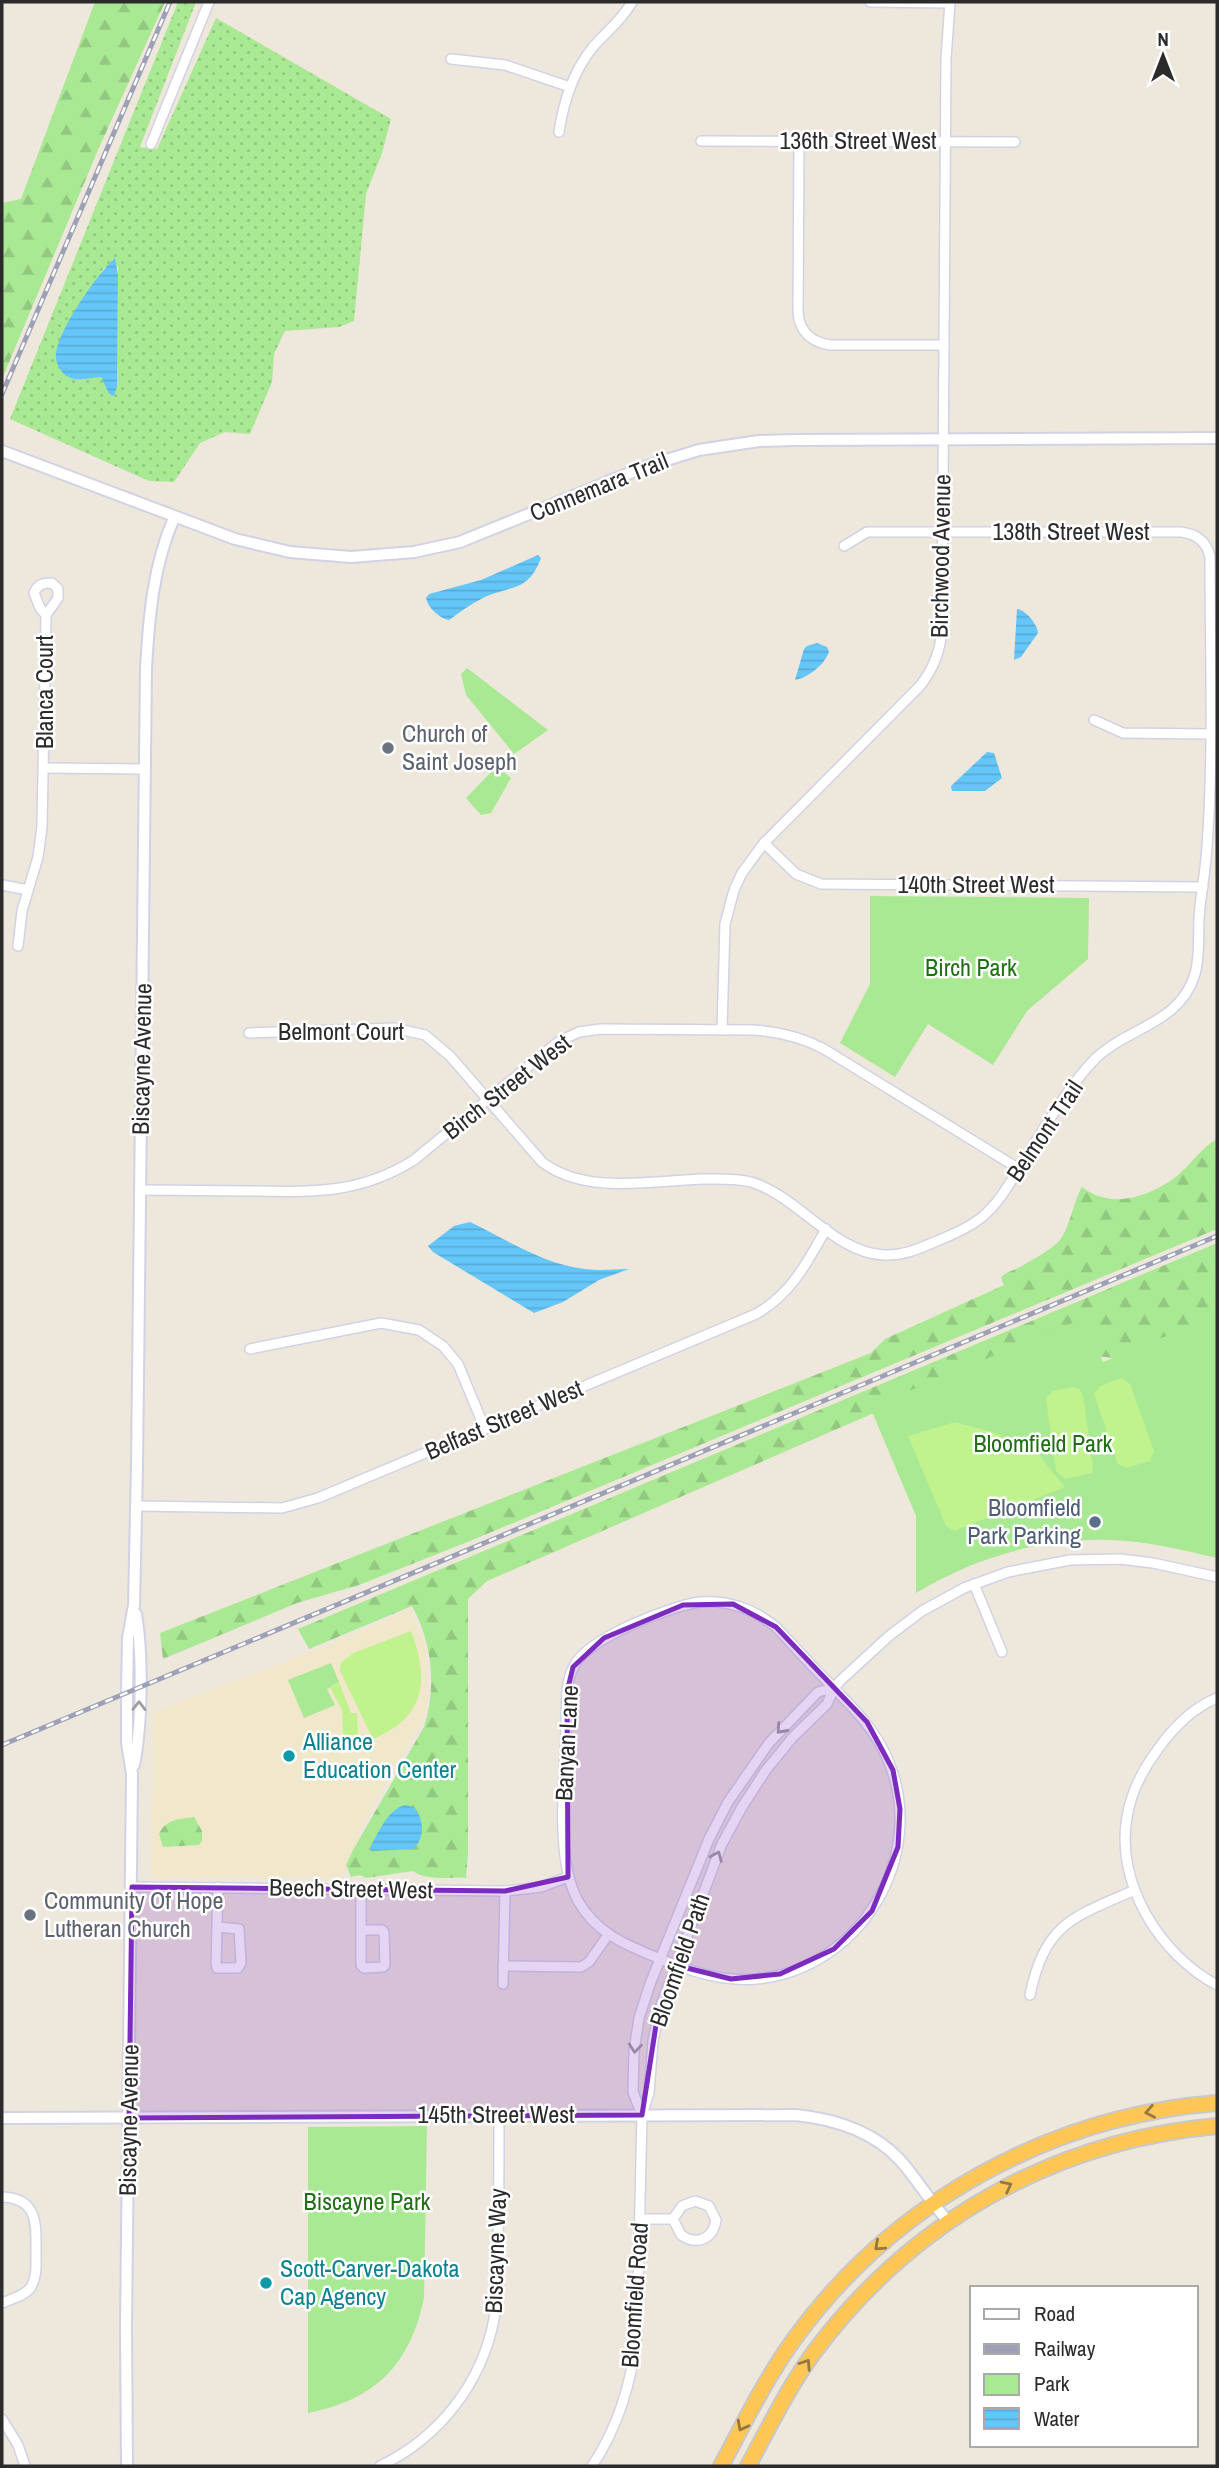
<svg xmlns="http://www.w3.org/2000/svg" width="1219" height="2468" viewBox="0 0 1219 2468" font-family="'Archivo Narrow',sans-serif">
<defs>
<pattern id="grass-dots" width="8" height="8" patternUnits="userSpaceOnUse" patternTransform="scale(1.75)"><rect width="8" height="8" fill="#aae993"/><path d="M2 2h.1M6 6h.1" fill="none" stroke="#92c87f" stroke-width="1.8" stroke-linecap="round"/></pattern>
<pattern id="forest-firs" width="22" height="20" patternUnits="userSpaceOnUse" patternTransform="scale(1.75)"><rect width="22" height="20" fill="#aae993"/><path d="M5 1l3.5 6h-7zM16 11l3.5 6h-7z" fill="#92c87f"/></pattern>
<pattern id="water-rules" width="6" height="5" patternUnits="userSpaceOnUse" patternTransform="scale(1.75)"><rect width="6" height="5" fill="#65c7f9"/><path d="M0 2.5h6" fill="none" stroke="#58abd6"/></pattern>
</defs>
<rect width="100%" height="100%" fill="#eee7dc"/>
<polygon fill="#f1e7ca" points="411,1609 426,1646 428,1697 424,1718 362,1826 342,1877 151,1877 154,1712 323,1647"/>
<path fill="url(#grass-dots)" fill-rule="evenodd" d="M178 2H196L140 147 157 149 216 18 391 119 382 153 366 194 354 321 339 327 285 331 274 354 272 382 250 434 225 432 200 443 174 482 149 481 10 419ZM118 266 117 387 114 396 109 394 101 377H96L60 340 104 268Z"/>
<g fill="url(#forest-firs)">
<polygon points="95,2 165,2 98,150 2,379 2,203 21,199"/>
<path d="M1217 1139V1229L470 1541 359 1585 297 1603 163 1659 160 1633 871 1353 885 1339 1004 1285 1001 1278C1005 1272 1013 1271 1020 1267 1032 1260 1047 1252 1057 1243 1069 1233 1073 1202 1082 1187 1110 1209 1146 1198 1173 1179 1190 1167 1199 1149 1217 1139Z"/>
<path d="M1217 1243V1328L1154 1341 1114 1358 1085 1355 897 1403 487 1581 468 1599V1852L466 1878C449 1877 427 1881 413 1871L366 1878 360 1875 351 1877 346 1865 353 1850 424 1727C437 1687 432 1642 412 1606L309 1649 298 1629Z"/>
<path d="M194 1817 202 1831V1841L199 1845 163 1847 159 1834C166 1819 179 1819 194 1817Z"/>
</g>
<g fill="#aae993">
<polygon points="467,668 548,730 514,754 466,695 461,674"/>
<polygon points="497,766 511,778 491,813 481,815 466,798"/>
<polygon points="870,896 1089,898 1088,959 1027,1011 993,1065 928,1024 895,1077 840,1043 870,984"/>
<path d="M1217 1315V1558C1187 1551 1158 1544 1127 1541 1053 1534 979 1555 916 1593V1516L870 1407 1084 1318 1103 1362Z"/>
<polygon points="331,1663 339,1682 327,1689 335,1705 304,1718 288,1680"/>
<path d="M427 2126 424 2298C410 2365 375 2400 308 2413V2127Z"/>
</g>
<g fill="#c0f28e">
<polygon points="1122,1378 1130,1384 1154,1451 1150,1461 1126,1468 1118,1464 1094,1394 1100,1386"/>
<polygon points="1074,1387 1080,1390 1083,1395 1093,1467 1092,1473 1065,1479 1056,1471 1046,1398 1052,1391"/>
<polygon points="955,1422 995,1433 1039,1455 1065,1487 954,1531 946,1526 908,1436"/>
<path d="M411 1631C430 1681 425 1717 373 1739L340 1671 341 1662 356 1652Z"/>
<polygon points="339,1682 351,1713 357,1713 358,1735 343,1735 342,1710 330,1687"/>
</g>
<g fill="url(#water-rules)">
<path d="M115 258 118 275 117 387 114 396 109 394 101 377C88 378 74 383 64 374 59 369 55 361 56 354 58 330 97 274 115 258Z"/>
<path d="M538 555 541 558C528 593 510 585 483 598 471 604 460 612 449 620 439 618 428 608 426 598L429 594 481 580Z"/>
<path d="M1017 609C1026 610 1037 624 1038 633L1021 657 1014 660Z"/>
<path d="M817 643 827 647 829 652C824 665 809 677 795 680L804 649 807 646Z"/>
<polygon points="987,752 994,753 1002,778 985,791 952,791 951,786"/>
<path d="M470 1222C506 1239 544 1265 585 1269 600 1271 615 1269 629 1269L599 1280 563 1302 534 1313 433 1252 428 1246 454 1226Z"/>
<path d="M405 1805 413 1807C424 1817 426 1838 413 1849L371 1851 370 1848C378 1833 388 1809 405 1805Z"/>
</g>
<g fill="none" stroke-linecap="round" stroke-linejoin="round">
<defs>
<g id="minor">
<polyline points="870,2 950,3"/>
<polyline points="451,59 505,65 570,87"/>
<path d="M559 132C564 100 573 72 593 47 607 31 622 20 632 2"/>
<path d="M799 140 798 312C799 331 811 342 830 345H944"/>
<polyline points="701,141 1015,142"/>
<polyline points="151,144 209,2"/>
<polyline points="1094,720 1123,733 1209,734"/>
<polyline points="45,768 145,769"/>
<polyline points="764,843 796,874 821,884 1203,887"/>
<polyline points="2,885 28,890"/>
<path d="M18 946 22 911 38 857 42 827 46 615 40 608 34 593C38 584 43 583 52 583L58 589V598L46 615"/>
<path d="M722 1030 725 924 734 890 742 873 764 843 919 687C934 669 941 650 942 627L946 59 950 2"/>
<path d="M249 1033 394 1028 425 1035 450 1056 542 1162C585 1195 651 1181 703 1179 719 1179 736 1178 751 1182 798 1196 834 1253 884 1255 904 1256 920 1248 937 1241 952 1235 968 1228 981 1218 997 1205 1007 1188 1018 1170 1039 1137 1068 1086 1095 1059 1128 1027 1180 1024 1195 974 1201 953 1197 929 1200 907 1202 887 1206 867 1207 846 1214 750 1210 653 1210 557 1207 542 1197 534 1181 532H867L844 546"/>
<path d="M140 1190C178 1190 215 1191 253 1191 314 1192 360 1194 414 1160L558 1042 579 1032 601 1029 755 1030C780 1032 802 1037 824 1049L1019 1169"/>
<polyline points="250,1349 381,1323 419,1330 443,1346 458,1364 485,1429"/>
<path d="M136 1506 282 1508 318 1498 756 1314C791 1294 807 1263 826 1229"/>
<polyline points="974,1584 1002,1652"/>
<path d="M699 1602C729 1600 752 1608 776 1627 792 1644 807 1661 823 1677 848 1703 874 1726 888 1760 929 1856 860 1970 756 1979 721 1982 690 1971 658 1958 626 1945 596 1933 578 1901 554 1857 565 1778 566 1728 567 1708 564 1684 574 1666 588 1638 668 1607 699 1602Z"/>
<path d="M1217 1698C1192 1708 1173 1728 1158 1749 1143 1769 1131 1793 1127 1817 1115 1883 1160 1955 1217 1985"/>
<polyline points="132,1887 505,1891 541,1887 568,1877"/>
<path d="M217 1927 239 1929 241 1963 238 1968H217L216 1964C217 1938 217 1913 218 1887"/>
<polyline points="361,1930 382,1930 384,1932 385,1965 383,1967 364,1968 361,1965 361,1889"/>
<polyline points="503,1966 581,1967 589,1962 608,1935"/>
<polyline points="503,1984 505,1891"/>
<path d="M1030 1995C1045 1923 1073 1917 1135 1890"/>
<polyline points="642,2115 633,2092 634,2051 639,2018 650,1984 709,1839 728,1802 769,1743 818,1692 834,1688"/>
<path d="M2 2197C39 2198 36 2226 36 2254 36 2265 37 2277 31 2287 25 2296 11 2299 2 2303"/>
<path d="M640 2219H673L681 2235C697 2246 713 2239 716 2220L709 2206 695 2201 682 2206 673 2219"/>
<polyline points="2,2419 18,2445 25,2466"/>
<path d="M380 2466C439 2438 482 2383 494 2319 499 2293 498 2265 498 2239 499 2198 499 2156 499 2115"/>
<path d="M592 2466C619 2426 632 2381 637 2333L642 2115 649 2093 653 2041 660 2008 722 1844 742 1807 766 1770 793 1737 827 1704 834 1688 841 1680 889 1636 922 1611 964 1588 1008 1572 1070 1560 1120 1559 1153 1563 1217 1577"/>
</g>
<g id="tertiary">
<polyline points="2,451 235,539 290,552 351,557 414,552 460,542 647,466 699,450 759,441 794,440 1217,438"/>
<path d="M134 1765C142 1724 143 1656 136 1614"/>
<path d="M2 2118 796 2115C835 2119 873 2131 900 2160 917 2179 930 2202 948 2221"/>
<path d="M127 2466 126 2328 132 1774 127 1743V1692L128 1638 134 1605 137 1466 146 668C149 616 153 566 174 518"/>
</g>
<g id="trunk">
<path d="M721 2466C744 2423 766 2378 795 2338 894 2202 1050 2116 1217 2103"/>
<path d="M748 2466C768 2429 787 2390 812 2355 910 2222 1052 2141 1217 2126"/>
</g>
</defs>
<use href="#minor" stroke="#d1d3e5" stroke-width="12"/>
<use href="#tertiary" stroke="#d1d3e5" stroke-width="14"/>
<use href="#trunk" stroke="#c8c8c8" stroke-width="18"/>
<use href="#minor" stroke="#fff" stroke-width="9"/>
<use href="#tertiary" stroke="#fff" stroke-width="10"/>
<use href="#trunk" stroke="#fec654" stroke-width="14"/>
<defs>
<g id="rail">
<polyline points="2,394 170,2"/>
<polyline points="2,1745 1217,1236"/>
</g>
</defs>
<use href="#rail" stroke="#9ea0b7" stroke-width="5"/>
<use href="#rail" stroke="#fff" stroke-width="2.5" stroke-dasharray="8" stroke-linecap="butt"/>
</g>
<defs><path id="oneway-chevron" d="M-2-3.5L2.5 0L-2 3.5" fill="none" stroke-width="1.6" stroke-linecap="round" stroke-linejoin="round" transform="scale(1.75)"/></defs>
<g stroke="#a0a0a0">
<use href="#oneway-chevron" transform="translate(139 1706) rotate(-89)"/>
<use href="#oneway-chevron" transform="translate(781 1729) rotate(132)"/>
<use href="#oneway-chevron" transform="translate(717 1856) rotate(-67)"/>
<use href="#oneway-chevron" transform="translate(635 2048) rotate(96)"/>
</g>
<g stroke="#947840">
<use href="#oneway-chevron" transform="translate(1150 2112) rotate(169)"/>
<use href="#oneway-chevron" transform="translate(1007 2186) rotate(-27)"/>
<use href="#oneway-chevron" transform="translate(879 2246) rotate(138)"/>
<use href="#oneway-chevron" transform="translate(806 2364) rotate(-56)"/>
<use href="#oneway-chevron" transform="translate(742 2426) rotate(118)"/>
</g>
<path fill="#7b2cbf" fill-opacity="0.2" stroke="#7b2cbf" stroke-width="5" stroke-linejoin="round" d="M733 1604 776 1627 867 1722 893 1770 900 1809 898 1847 872 1911 834 1949 780 1974 731 1979 675 1965 657 2019 642 2115 129 2118 132 1887 505 1891 568 1877 567 1692 573 1667 604 1638 683 1605Z"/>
<g fill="#6b7280" stroke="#fff" stroke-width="2.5">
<circle cx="388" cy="748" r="7"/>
<circle cx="30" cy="1915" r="7"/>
</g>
<circle fill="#5c6f8a" stroke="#fff" stroke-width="2.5" cx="1095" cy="1522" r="7"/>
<g fill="#0f9aa8" stroke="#fff" stroke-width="2.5">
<circle cx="289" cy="1756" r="7"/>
<circle cx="266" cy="2283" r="7"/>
</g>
<g text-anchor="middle" stroke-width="5" stroke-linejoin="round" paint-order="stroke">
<g font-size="24" fill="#2b2b2b" stroke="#fff">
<text x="858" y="149">136th Street West</text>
<text transform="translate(599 487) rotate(-22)" y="8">Connemara Trail</text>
<text x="1071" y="540">138th Street West</text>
<text transform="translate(941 556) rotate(-89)" y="8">Birchwood Avenue</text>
<text transform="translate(45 692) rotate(-90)" y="8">Blanca Court</text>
<text x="976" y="893">140th Street West</text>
<text x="341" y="1040">Belmont Court</text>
<text transform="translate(142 1059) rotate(-89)" y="8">Biscayne Avenue</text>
<text transform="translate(507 1087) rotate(-38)" y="8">Birch Street West</text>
<text transform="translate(1045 1131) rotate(-56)" y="8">Belmont Trail</text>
<text transform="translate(504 1420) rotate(-23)" y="8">Belfast Street West</text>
<text transform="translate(567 1743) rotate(-87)" y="8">Banyan Lane</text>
<text transform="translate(351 1889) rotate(1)" y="8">Beech Street West</text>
<text transform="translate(680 1960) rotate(-71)" y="8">Bloomfield Path</text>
<text x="496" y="2123">145th Street West</text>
<text transform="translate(129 2120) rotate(-89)" y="8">Biscayne Avenue</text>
<text transform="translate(496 2251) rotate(-88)" y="8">Biscayne Way</text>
<text transform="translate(635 2295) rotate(-86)" y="8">Bloomfield Road</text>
</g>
<g font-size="24" fill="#5b616d" stroke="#fff" text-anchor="start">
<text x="402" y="742">Church of<tspan x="402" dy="28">Saint Joseph</tspan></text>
<text x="44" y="1909">Community Of Hope<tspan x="44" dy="28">Lutheran Church</tspan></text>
</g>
<g font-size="24" fill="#206f14" stroke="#fff">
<text x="971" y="976">Birch Park</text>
<text x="1043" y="1452">Bloomfield Park</text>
<text x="367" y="2210">Biscayne Park</text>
</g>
<g font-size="24" fill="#4e5e75" stroke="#fff" text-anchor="end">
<text x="1081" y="1516">Bloomfield<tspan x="1081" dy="28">Park Parking</tspan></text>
</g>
<g font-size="24" fill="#0d838f" stroke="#fff" text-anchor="start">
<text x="303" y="1750">Alliance<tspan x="303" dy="28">Education Center</tspan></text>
<text x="280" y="2277">Scott-Carver-Dakota<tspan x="280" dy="28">Cap Agency</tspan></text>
</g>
</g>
<rect width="1219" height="2468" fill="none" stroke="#2b2b2b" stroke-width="7"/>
<rect x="970" y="2286" width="228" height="161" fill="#ffffff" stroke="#aaaaaa" stroke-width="2"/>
<rect x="984" y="2309" width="35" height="10" fill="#ffffff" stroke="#aaaaaa" stroke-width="2"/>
<text x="1034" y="2321" font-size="21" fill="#2b2b2b">Road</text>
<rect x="984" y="2344" width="35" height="10" fill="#9ea0b7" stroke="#aaaaaa" stroke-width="2"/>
<text x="1034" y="2356" font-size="21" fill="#2b2b2b">Railway</text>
<rect x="984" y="2374" width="35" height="21" fill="#aae993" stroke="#aaaaaa" stroke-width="2"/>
<text x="1034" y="2391" font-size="21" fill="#2b2b2b">Park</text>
<rect x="984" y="2408" width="35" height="21" fill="url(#water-rules)" stroke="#aaaaaa" stroke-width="2"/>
<text x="1034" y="2426" font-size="21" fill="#2b2b2b">Water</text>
<g transform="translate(1163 56)" stroke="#ffffff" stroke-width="5" paint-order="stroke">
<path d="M0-5L12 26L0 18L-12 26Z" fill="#2b2b2b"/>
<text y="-10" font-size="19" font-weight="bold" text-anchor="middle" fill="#2b2b2b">N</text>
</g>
</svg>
